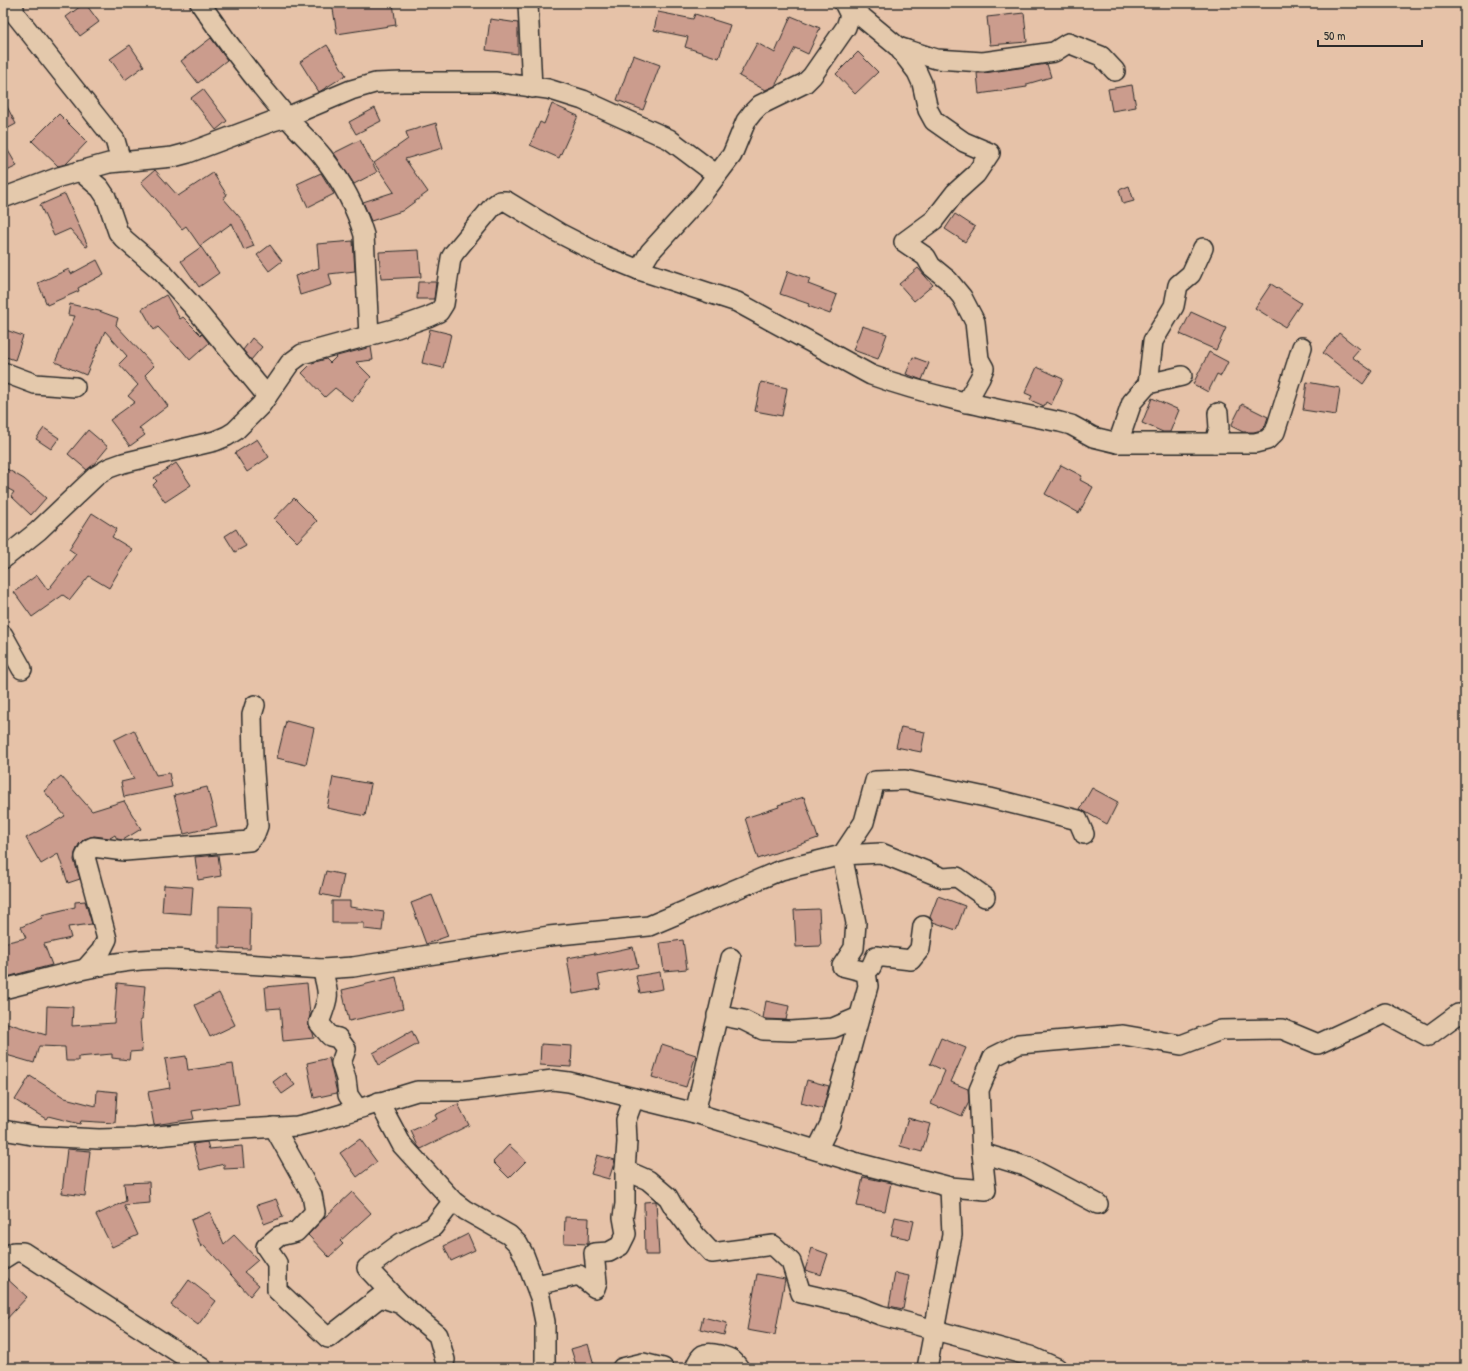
<svg xmlns="http://www.w3.org/2000/svg" width="1468" height="1371" viewBox="0 0 1468 1371" font-family="'Patrick Hand',sans-serif">
<rect width="100%" height="100%" fill="#e6c2a8"/>
<filter id="ink" filterUnits="userSpaceOnUse"><feTurbulence type="fractalNoise" baseFrequency=".025" numOctaves="2"/><feDisplacementMap in="SourceGraphic" scale="8" xChannelSelector="R" yChannelSelector="G"/><feConvolveMatrix kernelMatrix="1 2 1 2 8 2 1 2 1" color-interpolation-filters="sRGB"/></filter>
<g filter="url(#ink)">
<g fill="#cb9c8d" stroke="#2b2b2b">
<polygon points="85,3 99,22 80,36 66,17"/>
<polygon points="332,3 393,3 396,25 337,34"/>
<polygon points="658,12 693,19 695,14 730,25 719,58 685,47 688,37 654,30"/>
<polygon points="1024,13 1027,42 990,45 987,17"/>
<polygon points="791,16 820,28 808,54 795,48 775,86 765,90 739,76 757,43 775,53"/>
<polygon points="490,19 518,23 518,54 486,50"/>
<polygon points="211,38 227,60 198,83 181,61"/>
<polygon points="130,45 144,66 125,80 110,59"/>
<polygon points="327,45 346,75 319,92 300,62"/>
<polygon points="858,52 878,72 855,94 836,74"/>
<polygon points="633,55 660,65 643,110 617,100"/>
<polygon points="1047,64 1051,77 1027,84 1027,87 979,94 977,73 984,73"/>
<polygon points="1132,85 1136,107 1112,111 1108,89"/>
<polygon points="203,89 227,121 216,130 191,98"/>
<polygon points="3,99 16,124 3,131"/>
<polygon points="552,104 578,116 559,158 530,145 540,122 544,124"/>
<polygon points="375,108 381,121 356,134 349,122"/>
<polygon points="59,114 87,142 66,164 58,166 32,141"/>
<polygon points="436,123 443,148 405,159 428,192 402,211 371,221 363,202 394,192 374,163 408,139 406,132"/>
<polygon points="360,140 377,172 354,184 334,153"/>
<polygon points="3,142 17,166 3,173"/>
<polygon points="155,170 178,196 213,173 227,195 223,198 243,221 254,246 244,250 232,223 200,246 186,226 182,229 141,182"/>
<polygon points="321,173 334,194 308,207 297,184"/>
<polygon points="1129,186 1134,201 1123,204 1119,190"/>
<polygon points="65,194 88,246 86,247 70,229 54,236 40,205"/>
<polygon points="955,214 975,227 965,242 945,229"/>
<polygon points="353,241 355,271 329,274 332,285 300,295 295,276 319,268 317,244"/>
<polygon points="270,245 282,261 269,271 257,255"/>
<polygon points="201,247 219,273 199,287 181,261"/>
<polygon points="419,250 421,277 381,279 379,252"/>
<polygon points="97,260 104,274 78,288 79,291 47,305 38,283 69,269 71,274"/>
<polygon points="918,268 933,285 914,301 899,284"/>
<polygon points="788,271 810,279 808,284 837,295 830,314 808,306 809,304 780,294"/>
<polygon points="418,282 436,282 434,299 417,299"/>
<polygon points="1271,284 1301,303 1285,327 1255,308"/>
<polygon points="166,295 180,319 183,317 201,335 202,334 209,343 190,360 179,347 178,348 158,327 154,330 142,309"/>
<polygon points="70,304 99,311 118,318 116,325 154,366 145,375 168,406 139,428 145,435 130,446 110,420 135,402 128,396 138,385 119,364 127,356 105,331 86,375 55,362 75,316 68,315"/>
<polygon points="1191,312 1226,328 1216,350 1180,334"/>
<polygon points="862,326 887,334 878,359 853,350"/>
<polygon points="3,329 23,336 15,360 3,356"/>
<polygon points="430,329 451,334 443,368 422,363"/>
<polygon points="1339,333 1359,349 1352,357 1372,371 1363,384 1323,353"/>
<polygon points="252,338 262,347 251,360 243,350"/>
<polygon points="371,347 373,360 356,362 371,377 352,401 335,388 325,397 302,373 312,363 326,359 330,363 337,356"/>
<polygon points="1209,352 1228,362 1221,376 1217,374 1208,392 1193,384"/>
<polygon points="913,357 929,363 922,380 906,374"/>
<polygon points="1037,367 1063,379 1051,405 1046,402 1044,406 1030,400 1032,396 1025,393"/>
<polygon points="761,382 787,388 782,416 755,411"/>
<polygon points="1307,382 1340,388 1336,415 1303,410"/>
<polygon points="1152,398 1179,410 1170,432 1163,432 1142,423"/>
<polygon points="1242,404 1268,417 1265,426 1261,430 1254,432 1243,432 1231,426"/>
<polygon points="44,428 59,438 51,449 36,439"/>
<polygon points="88,430 108,447 94,464 87,470 68,454"/>
<polygon points="257,439 269,457 247,472 235,453"/>
<polygon points="176,463 191,485 165,502 153,485 157,481 154,478"/>
<polygon points="1061,465 1082,476 1080,480 1093,487 1079,513 1045,494"/>
<polygon points="7,469 24,479 46,498 31,515 11,496 14,492 3,486 3,477"/>
<polygon points="294,498 317,521 297,542 274,519"/>
<polygon points="92,513 117,529 112,537 132,549 109,588 89,576 70,600 63,595 32,617 14,592 37,575 48,590 76,554 69,549"/>
<polygon points="236,529 246,546 235,552 225,536"/>
<polygon points="286,721 314,728 306,765 277,758"/>
<polygon points="901,727 925,732 921,752 896,747"/>
<polygon points="134,730 156,775 169,773 172,787 124,797 121,782 134,779 114,740"/>
<polygon points="61,776 92,811 124,801 141,829 123,840 117,839 115,835 110,838 94,836 84,839 79,844 75,853 74,860 80,879 68,883 58,854 41,864 26,838 65,816 44,791"/>
<polygon points="333,777 371,784 365,816 327,808"/>
<polygon points="207,787 217,826 184,834 174,795"/>
<polygon points="1092,788 1118,802 1107,824 1080,809"/>
<polygon points="804,797 818,838 758,859 745,818 779,807 778,805"/>
<polygon points="218,855 221,876 198,880 195,857"/>
<polygon points="326,871 344,875 339,898 320,894"/>
<polygon points="164,885 193,887 191,914 162,912"/>
<polygon points="432,895 448,936 426,944 411,903"/>
<polygon points="938,896 965,906 956,930 933,922 930,917"/>
<polygon points="85,901 92,924 68,927 71,938 44,944 52,965 3,978 3,943 26,938 21,927 42,918 41,915 75,907 75,902"/>
<polygon points="332,901 350,901 350,907 384,912 382,931 364,929 364,923 332,923"/>
<polygon points="219,906 251,907 250,949 219,948"/>
<polygon points="819,909 821,946 796,947 794,910"/>
<polygon points="683,940 687,969 664,971 660,943"/>
<polygon points="633,947 638,967 598,975 601,989 573,994 567,958 595,953 595,955"/>
<polygon points="660,972 663,989 640,993 636,976"/>
<polygon points="396,977 403,1009 349,1021 342,990"/>
<polygon points="117,983 145,986 142,1020 140,1020 142,1051 130,1052 129,1060 112,1058 112,1054 78,1057 78,1061 66,1061 65,1047 39,1046 34,1063 3,1054 3,1037 7,1023 46,1035 47,1006 73,1007 72,1026 114,1023"/>
<polygon points="307,983 310,1015 308,1024 313,1033 314,1038 283,1041 280,1008 267,1009 265,987"/>
<polygon points="219,993 235,1025 210,1037 195,1005"/>
<polygon points="766,1001 789,1006 786,1020 766,1019 763,1018"/>
<polygon points="412,1031 418,1044 379,1065 373,1053"/>
<polygon points="941,1038 966,1048 951,1082 968,1089 969,1102 962,1116 941,1107 940,1108 931,1104 945,1071 930,1064"/>
<polygon points="541,1044 572,1046 571,1067 540,1065"/>
<polygon points="662,1044 696,1055 686,1087 652,1077"/>
<polygon points="186,1056 188,1070 233,1064 239,1104 192,1111 194,1119 154,1125 148,1092 170,1088 165,1059"/>
<polygon points="329,1058 337,1093 314,1098 307,1063"/>
<polygon points="285,1073 295,1085 282,1094 273,1082"/>
<polygon points="30,1076 65,1098 96,1106 97,1090 117,1092 115,1123 81,1121 80,1124 48,1116 46,1119 15,1100"/>
<polygon points="807,1080 829,1086 823,1109 801,1103"/>
<polygon points="458,1104 469,1125 421,1149 418,1146 411,1131 437,1119 435,1115"/>
<polygon points="908,1118 930,1124 922,1152 900,1146"/>
<polygon points="360,1139 377,1162 357,1177 340,1153"/>
<polygon points="207,1142 209,1149 242,1146 244,1168 224,1169 224,1164 200,1170 193,1144"/>
<polygon points="509,1145 526,1161 509,1178 493,1162"/>
<polygon points="67,1149 90,1151 85,1196 62,1193"/>
<polygon points="597,1155 615,1160 609,1179 591,1174"/>
<polygon points="863,1177 891,1183 885,1211 857,1206"/>
<polygon points="149,1182 150,1203 124,1205 138,1235 112,1247 96,1215 126,1201 124,1183"/>
<polygon points="352,1192 371,1213 340,1241 343,1244 329,1257 308,1235 325,1217"/>
<polygon points="276,1199 283,1217 264,1224 257,1205"/>
<polygon points="656,1201 659,1255 645,1255 644,1202"/>
<polygon points="210,1212 224,1244 234,1235 258,1260 244,1272 259,1285 250,1296 204,1245 201,1247 191,1220"/>
<polygon points="565,1217 589,1218 588,1244 564,1243"/>
<polygon points="895,1217 914,1221 910,1239 891,1235"/>
<polygon points="468,1234 475,1250 451,1261 444,1246"/>
<polygon points="812,1248 828,1254 821,1275 805,1270"/>
<polygon points="895,1273 909,1276 903,1309 889,1306"/>
<polygon points="757,1274 785,1279 775,1335 747,1330"/>
<polygon points="3,1275 27,1297 3,1323"/>
<polygon points="189,1280 216,1301 198,1325 171,1305"/>
<polygon points="703,1317 727,1323 724,1335 700,1329"/>
<polygon points="588,1344 595,1368 577,1368 571,1349"/>
</g>
<g fill="none" stroke-linecap="round" stroke-linejoin="round">
<defs>
<g id="minor">
<polyline points="13,3 15,14 115,140 121,161"/>
<path d="M200 3C227 43 256 81 287 117 298 131 312 143 323 157 341 180 356 208 364 235L369 336"/>
<polyline points="528,3 532,88"/>
<polyline points="845,3 898,47 917,72 922,83 928,110 934,121 964,142 990,153 976,174 955,193 934,220 904,242 926,257 931,266 948,280 962,297 975,322 979,359 984,368 980,378 966,403"/>
<polyline points="898,47 936,59 983,62 1054,52 1068,43 1101,56 1115,71"/>
<polyline points="80,171 100,188 106,197 118,232 124,239 161,271 197,311 267,396"/>
<polyline points="3,198 59,177 109,163 173,157 188,153 273,121 287,117 351,90 375,83 403,82 495,82 548,89 583,100 669,139 717,175"/>
<polyline points="639,270 650,252 701,196 732,155 746,121 753,112 760,105 805,83 812,76 846,27 850,15 844,3"/>
<polyline points="3,372 35,384 75,387"/>
<polyline points="1148,384 1153,341 1174,306 1178,285 1191,274 1203,248"/>
<polyline points="1118,443 1132,402 1148,384 1182,376"/>
<polyline points="1215,443 1219,428 1218,413"/>
<path d="M3 559 38 531 96 476 109 468 123 463 215 441 227 436 235 431 261 405 290 363 302 354 397 328 428 317 439 312 444 304 451 258 454 253 493 206 500 201H506L559 233 600 254 639 270 737 302 871 375C932 397 996 409 1060 422L1071 425 1093 437 1118 443H1255L1267 440 1275 432 1302 347"/>
<polyline points="3,635 22,669"/>
<polyline points="86,968 101,951 107,939 85,857 89,849 93,847 125,851 249,841 255,834 258,826 253,758 252,715 255,705"/>
<path d="M322 969C330 996 329 997 319 1023L330 1036 338 1038 346 1049 341 1063 346 1079 348 1095 357 1108"/>
<polyline points="866,972 871,967 876,956 911,960 920,949 923,926"/>
<path d="M3 989C66 974 131 952 197 961L322 969 353 967 549 936 649 926 781 870 842 855 864 822 875 781 905 780 990 798 1078 820 1084 834"/>
<polyline points="717,1015 743,1020 763,1030 791,1031 833,1028 859,1017"/>
<polyline points="379,1102 402,1145 453,1201 465,1210 509,1235 518,1244 524,1255 540,1297 545,1322 545,1368"/>
<polyline points="695,1113 731,958"/>
<polyline points="274,1127 312,1195 315,1212 296,1232 279,1236 266,1247 277,1263 277,1290 328,1338 380,1297 401,1304 438,1335 445,1360"/>
<polyline points="3,1130 37,1136 99,1139 136,1138 209,1131 297,1126 319,1121 417,1091 463,1091 553,1080 569,1082 695,1113 861,1164 950,1187 986,1190 982,1153 979,1090 993,1057 1019,1044 1123,1035 1181,1045 1221,1030 1282,1029 1318,1044 1385,1013 1428,1036 1458,1014 1465,1015"/>
<polyline points="817,1150 830,1124 868,986 866,972 842,966 854,948 856,923 842,855 881,853 943,878 957,877 985,897"/>
<polyline points="982,1153 1028,1167 1098,1204"/>
<polyline points="625,1170 648,1180 668,1197 673,1206 696,1236 712,1253 773,1245 791,1262 801,1293 857,1306 880,1315 1030,1356 1057,1368"/>
<polyline points="3,1259 14,1252 23,1252 202,1368"/>
<polyline points="537,1285 579,1275 595,1288 597,1282 594,1253 609,1252 620,1246 626,1234 623,1217 625,1204 625,1170 627,1142 626,1120 634,1098"/>
<polyline points="399,1302 367,1268 401,1243 433,1227 453,1201"/>
<polyline points="622,1368 643,1363 663,1368"/>
<path d="M695 1368C700 1354 704 1351 719 1355 730 1358 732 1358 739 1368"/>
<polyline points="927,1368 952,1235 950,1187"/>
</g>
</defs>
<use href="#minor" stroke="#2b2b2b" stroke-width="22"/>
<use href="#minor" stroke="#e4c9ac" stroke-width="19"/>
</g>
</g>
<rect width="1468" height="1371" fill="none" stroke="#e4c9ac" stroke-width="16"/>
<rect x="8" y="8" width="1452" height="1355" fill="none" stroke="#2b2b2b" stroke-width="1.5" filter="url(#ink)"/>
<path d="M1318 40v6h104v-6" fill="none" stroke="#2b2b2b" stroke-width="2"/>
<text x="1324" y="40" font-size="12" fill="#2b2b2b" stroke="#e4c9ac" stroke-width="3" paint-order="stroke">50 m</text>
</svg>
